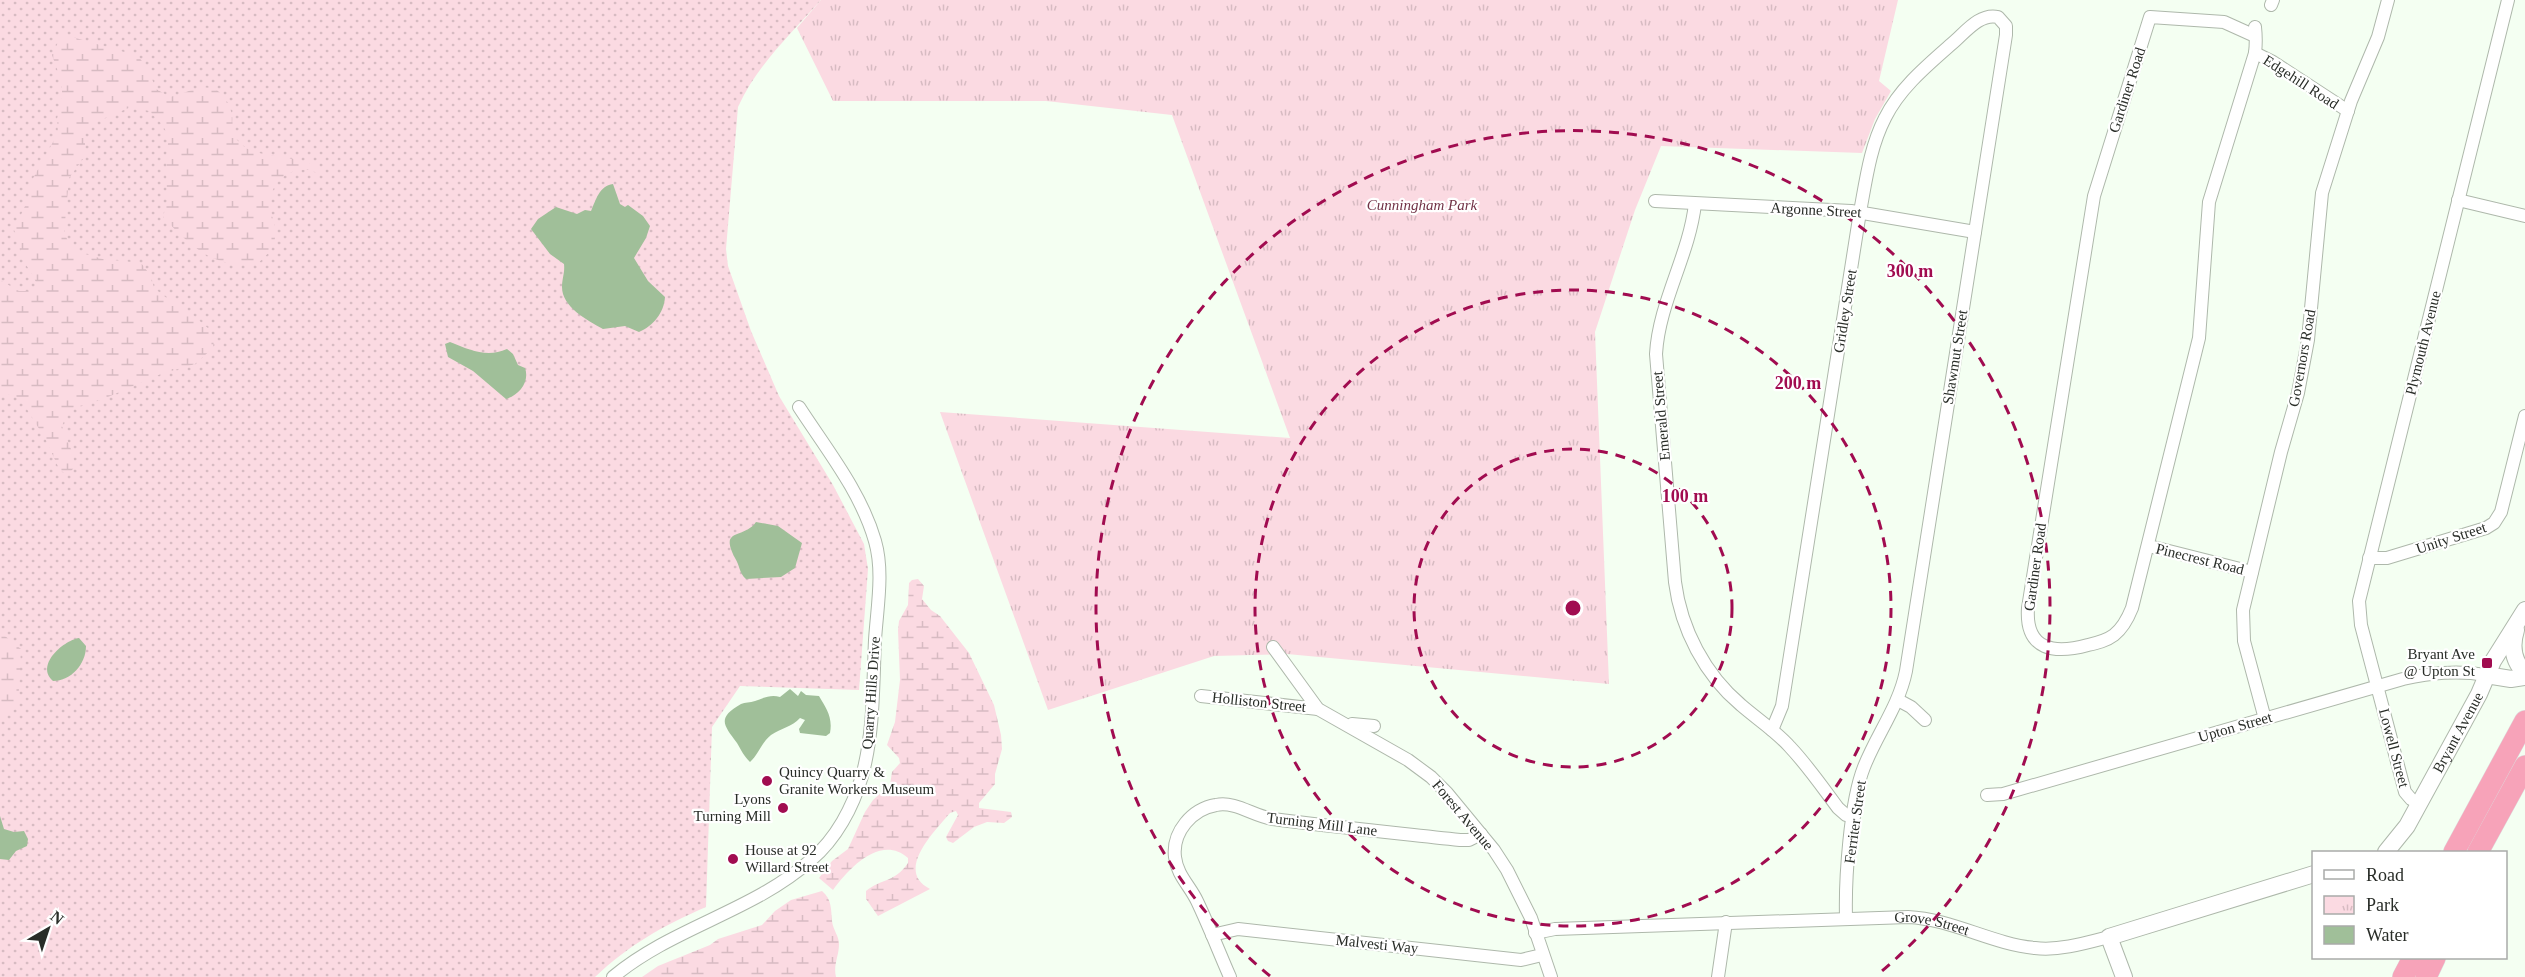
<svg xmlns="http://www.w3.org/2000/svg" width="2525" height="977" viewBox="0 0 2525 977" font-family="Georgia,serif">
<defs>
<pattern id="grass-dots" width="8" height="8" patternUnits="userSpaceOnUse" patternTransform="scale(1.5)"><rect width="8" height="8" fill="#fbdae2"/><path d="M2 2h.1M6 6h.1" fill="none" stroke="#d7bbc2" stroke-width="1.8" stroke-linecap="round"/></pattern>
<pattern id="wetland-marsh" width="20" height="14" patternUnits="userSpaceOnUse" patternTransform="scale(1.5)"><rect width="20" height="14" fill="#fbdae2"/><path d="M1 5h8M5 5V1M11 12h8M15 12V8" fill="none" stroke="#d7bbc2"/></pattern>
<pattern id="park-tufts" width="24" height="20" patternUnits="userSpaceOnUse" patternTransform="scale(1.5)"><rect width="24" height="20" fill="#fbdae2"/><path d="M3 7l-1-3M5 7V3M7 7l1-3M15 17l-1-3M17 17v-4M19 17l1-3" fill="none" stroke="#d7bbc2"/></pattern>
</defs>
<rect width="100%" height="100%" fill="#f4fff2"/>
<path fill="url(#grass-dots)" d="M0 0H821C791 34 757 65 738 107L726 249 728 266 751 331 779 396 833 485 864 544 868 569 859 690 740 686 712 727 706 907C662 926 629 945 595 977H0Z"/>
<g fill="url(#wetland-marsh)">
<path d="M62 34 138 56 148 69 156 89 170 97C180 95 191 89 201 88 219 85 229 100 232 115 233 121 231 128 233 134 235 139 242 145 246 148 266 160 316 154 326 177 321 175 314 171 309 170 287 167 269 184 270 206 271 217 277 225 275 237 274 249 266 256 257 264 212 268 193 248 163 217L167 201 166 158 169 137 162 124 149 111 131 107 91 124 85 134V153L83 159 69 178 64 233 69 243 78 252 103 259 141 263 151 276 154 288 168 299 180 304 209 329 214 338 213 348 195 364 161 374 101 400 69 409 62 426 72 452 75 466 69 474 60 471 46 440 20 398 0 392V280L19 291H32L37 285C34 275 27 268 23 259 20 249 19 240 14 230L30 195 31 182 58 133 57 119 62 95V83L52 55Z"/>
<path d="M918 579 924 586 922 599 931 610 940 616 969 653 994 705 1001 735 1002 749 995 774V784L979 803V808L1011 812 1012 817 1004 823 987 822 974 827 953 843 948 841 946 837 958 815 956 811 950 813C935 831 894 871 930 889L878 916 866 899V891C882 878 894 883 908 863V858C881 834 849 868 833 890L819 878 832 861 848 849 865 812 873 800 890 785 892 772 900 763 899 758 887 745 895 722 900 680 898 630 899 621 908 605 909 583 912 580Z"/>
<polygon points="0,632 21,649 18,707 0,719"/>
<path d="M822 891C832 899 831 910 832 921 833 930 839 936 839 944 839 956 833 965 836 977H642L658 966 710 945 718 939 762 925 775 911 791 900Z"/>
</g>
<polygon fill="url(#park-tufts)" points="821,0 1898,0 1879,81 1891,91 1875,119 1862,153 1661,146 1635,210 1595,332 1609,684 1287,654 1214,656 1048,710 940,412 1290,438 1172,115 1046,101 833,101 797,28"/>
<g fill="#a0bf99">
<path d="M613 184 620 204 625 207 628 205 643 216 650 226 646 238 634 258 648 281 665 297C664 313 653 326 639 332L625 326 603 329C587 320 562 307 562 287 562 278 565 273 564 264L550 254 531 229 538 219 556 207 577 214 585 210 591 211C596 200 599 186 613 184Z"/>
<path d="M450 342C470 350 487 358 507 349L513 354 518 365 525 368C530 382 519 395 506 399L473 371 448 357 445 344Z"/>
<path d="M756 522 778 526 802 543 795 568 781 577 746 579C739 573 740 566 735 558 719 527 743 540 756 522Z"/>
<path d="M79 638 86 646C86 664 71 681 53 681 35 666 62 641 79 638Z"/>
<path d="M790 689 798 696 801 691 806 695 819 696C826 708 833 717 830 733L826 736 800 733 799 729 805 720 800 718C792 727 781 728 771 735 761 743 759 754 750 762 744 756 741 750 737 743 723 724 717 718 741 704 745 702 750 703 755 701 763 698 771 694 780 697Z"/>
<polygon points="0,816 4,829 14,832 24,831 28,839 27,846 16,851 9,860 0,859"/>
</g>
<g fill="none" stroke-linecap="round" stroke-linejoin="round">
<defs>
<g id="street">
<polyline points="2271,5 2273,0"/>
<path d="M2255 27C2256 36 2256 45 2255 53L2209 202 2199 338 2132 608C2128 618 2123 628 2114 635 2106 641 2097 643 2088 645 2055 654 2025 651 2028 608L2094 196 2150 17 2224 22 2255 36"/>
<polyline points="2255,53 2273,62 2348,111"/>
<polyline points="2458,200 2525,216"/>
<polyline points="1655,201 1851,211 1975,232"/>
<path d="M1695 204C1689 256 1659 302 1656 354L1675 582C1681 629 1705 675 1741 705 1757 719 1776 731 1790 747 1808 766 1823 788 1838 808L1846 815 1854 817"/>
<polyline points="2149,546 2252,572"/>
<polyline points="2369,558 2387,558 2486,528 2494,523 2501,512 2525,416"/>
<polyline points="1273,647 1318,709 1408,760 1431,777 1447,793 1494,850 1507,870 1531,918 1551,977"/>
<polyline points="1201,696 1318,709"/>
<polyline points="1898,700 1911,707 1925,720"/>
<polyline points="2265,719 2244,641 2243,610 2281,452 2298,393 2308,340 2322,193 2351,101 2378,37 2388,0"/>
<polyline points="1352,724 1374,726"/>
<path d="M1772 730 1782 706 1860 212C1866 180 1870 147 1885 118 1900 87 1930 63 1956 40 1967 30 1981 13 1998 17L2006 26V35L1906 671C1899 706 1877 734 1864 767 1850 802 1845 879 1846 917"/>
<path d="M1987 795 2003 794 2403 679C2431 673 2457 670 2486 675"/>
<polyline points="2419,804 2411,799 2405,792 2361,625 2359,601 2508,0"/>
<path id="s1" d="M1535 933 1555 929 1908 917C1952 919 1992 944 2035 948 2059 951 2086 943 2109 937"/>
<polyline points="1212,935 1238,929 1521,960 1542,955"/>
<path d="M613 977C673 927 752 912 811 860 836 839 853 807 862 776 874 733 873 684 875 640 877 608 884 572 875 541 861 492 827 450 799 407"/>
<path d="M1230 977C1219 952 1209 926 1197 901 1190 886 1177 875 1175 857 1172 832 1192 809 1216 805 1236 801 1253 816 1273 819 1335 827 1397 833 1460 840H1469L1481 834"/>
<polyline points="1718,977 1726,922"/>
</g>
<g id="secondary">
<path d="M2516 630C2511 646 2513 661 2525 673"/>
<polyline points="2486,675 2511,679 2525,677"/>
<path id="s2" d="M2386 852 2407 826 2479 694 2493 661 2525 610"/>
<polyline points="2124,977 2109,937 2314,874"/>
</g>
<g id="highway">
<polyline points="2454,852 2525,721"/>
<polyline points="2478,852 2525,766"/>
<polyline points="2403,977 2413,958"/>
<polyline points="2426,977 2435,958"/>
</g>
</defs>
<use href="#street" stroke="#aeb8ab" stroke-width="14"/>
<use href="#secondary" stroke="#aeb8ab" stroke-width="18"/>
<use href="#highway" stroke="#ddd" stroke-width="22"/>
<use href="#street" stroke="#fff" stroke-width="12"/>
<use href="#secondary" stroke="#fff" stroke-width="16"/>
<use href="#highway" stroke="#f7a3b9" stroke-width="21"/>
</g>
<g fill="none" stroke="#a10c50" stroke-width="3" stroke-dasharray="10 8">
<circle cx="1573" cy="608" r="159"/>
<circle cx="1573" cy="608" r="318"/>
<path d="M1270 976A477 477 0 1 1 1876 976"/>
</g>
<g fill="#a10c50" stroke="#fff" stroke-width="2">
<rect x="2481" y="657" width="12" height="12" rx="3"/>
<circle cx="767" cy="781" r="6"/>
<circle cx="783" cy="808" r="6"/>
<circle cx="733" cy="859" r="6"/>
</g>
<g text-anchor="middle" stroke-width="4.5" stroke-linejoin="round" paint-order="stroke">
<g font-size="15" fill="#292d28" stroke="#fff">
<text transform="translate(2301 82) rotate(33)" y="5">Edgehill Road</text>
<text transform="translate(2127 90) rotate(-72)" y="5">Gardiner Road</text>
<text transform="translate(1816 210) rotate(3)" y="5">Argonne Street</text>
<text transform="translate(1845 311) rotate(-81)" y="5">Gridley Street</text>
<text transform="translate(2423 343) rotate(-76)" y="5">Plymouth Avenue</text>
<text transform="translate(1955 357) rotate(-81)" y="5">Shawmut Street</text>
<text transform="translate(2302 358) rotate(-80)" y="5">Governors Road</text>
<text transform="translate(1661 416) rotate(-95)" y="5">Emerald Street</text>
<text transform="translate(2451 538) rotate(-18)" y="5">Unity Street</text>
<text transform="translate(2200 559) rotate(14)" y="5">Pinecrest Road</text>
<text transform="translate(2035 567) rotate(-82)" y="5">Gardiner Road</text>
<text transform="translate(871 693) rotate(-86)" y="5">Quarry Hills Drive</text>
<text transform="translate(1259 702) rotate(6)" y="5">Holliston Street</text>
<text transform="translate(2235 727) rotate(-16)" y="5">Upton Street</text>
<text dy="5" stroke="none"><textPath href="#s2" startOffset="140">Bryant Avenue</textPath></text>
<text transform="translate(2394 748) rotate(75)" y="5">Lowell Street</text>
<text transform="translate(1463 815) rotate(50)" y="5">Forest Avenue</text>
<text transform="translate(1855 822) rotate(-82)" y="5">Ferriter Street</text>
<text transform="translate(1322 824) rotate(7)" y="5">Turning Mill Lane</text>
<text dy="5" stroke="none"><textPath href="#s1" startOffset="398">Grove Street</textPath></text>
<text transform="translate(1377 944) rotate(6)" y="5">Malvesti Way</text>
</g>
<g font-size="15" font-style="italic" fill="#713246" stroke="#fff">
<text x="1422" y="210">Cunningham Park</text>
</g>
<g font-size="15" fill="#292d28" stroke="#fff" text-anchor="end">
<text x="2475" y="659">Bryant Ave<tspan x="2475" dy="17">@ Upton St</tspan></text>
<text x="779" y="777" text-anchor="start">Quincy Quarry &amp;<tspan x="779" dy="17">Granite Workers Museum</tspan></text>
<text x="771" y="804">Lyons<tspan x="771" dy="17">Turning Mill</tspan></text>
<text x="745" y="855" text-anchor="start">House at 92<tspan x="745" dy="17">Willard Street</tspan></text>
</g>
</g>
<circle cx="1573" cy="608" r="9" fill="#a10c50" stroke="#fff" stroke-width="3"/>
<g font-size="18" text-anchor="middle" font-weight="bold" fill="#a10c50" stroke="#fff" stroke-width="4.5" stroke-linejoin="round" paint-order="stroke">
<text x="1910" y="277">300 m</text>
<text x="1798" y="389">200 m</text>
<text x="1685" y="502">100 m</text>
</g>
<rect x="2312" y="851" width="195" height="108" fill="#ffffff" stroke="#a9aba9" stroke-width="1.5"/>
<rect x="2324" y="870" width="30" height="9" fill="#ffffff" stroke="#a9aba9" stroke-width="1.5"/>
<text x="2366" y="881" font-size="18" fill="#292d28">Road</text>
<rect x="2324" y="896" width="30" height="18" fill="url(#park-tufts)" stroke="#a9aba9" stroke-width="1.5"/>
<text x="2366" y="911" font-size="18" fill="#292d28">Park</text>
<rect x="2324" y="926" width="30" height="18" fill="#a0bf99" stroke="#a9aba9" stroke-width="1.5"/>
<text x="2366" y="941" font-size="18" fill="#292d28">Water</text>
<g transform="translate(48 929) rotate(39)" stroke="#ffffff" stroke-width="4.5" paint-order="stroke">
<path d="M0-4.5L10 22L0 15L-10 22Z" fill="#292d28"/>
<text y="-9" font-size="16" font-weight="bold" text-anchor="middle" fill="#292d28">N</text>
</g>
</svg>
